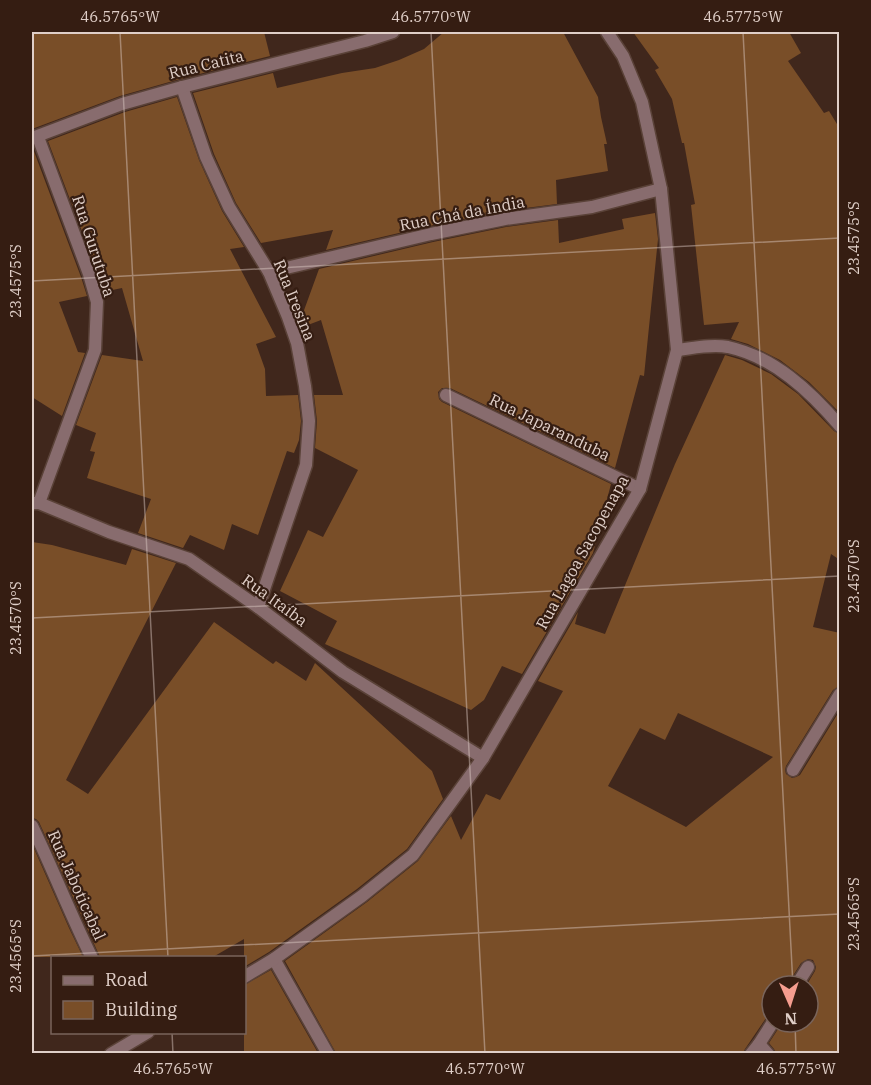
<svg xmlns="http://www.w3.org/2000/svg" width="871" height="1085" viewBox="0 0 871 1085" font-family="'IBM Plex Serif',serif">
<rect width="100%" height="100%" fill="#40271c"/>
<g fill="#794e28" fill-rule="evenodd">
<polygon points="32,32 264,32 270,56 180,79 120,96 32,129"/>
<polygon points="444,32 563,32 598,97 601,117 607,144 604,144 608,171 556,180 557,204 503,211 429,226 326,250 333,230 261,243 236,203 214,154 193,93 273,73 277,88 342,73 375,68 399,60 424,49"/>
<polygon points="633,32 789,32 801,53 788,61 824,113 829,111 840,129 840,413 809,382 780,360 748,344 731,339 739,322 704,325 691,205 695,204 684,143 682,143 672,99 655,70 659,68"/>
<polygon points="177,97 199,160 222,211 244,247 230,249 276,337 256,344 265,369 266,396 298,395 301,421 299,440 294,453 287,451 258,535 232,524 224,550 190,535 183,548 138,533 151,499 87,478 95,452 90,451 96,433 76,425 102,355 143,361 122,288 103,292 97,271 48,141 125,112"/>
<polygon points="32,146 81,277 87,296 59,302 78,352 85,353 62,416 32,397"/>
<polygon points="655,213 658,239 644,376 640,375 615,468 450,388 442,388 438,392 439,399 442,402 611,484 593,553 522,674 502,666 484,700 471,710 325,644 337,621 280,591 308,530 323,537 358,470 315,448 317,421 314,395 343,395 321,320 300,328 299,324 319,269 433,242 506,227 558,220 559,243 624,229 622,219"/>
<path d="M725 355 742 360 771 374 798 394 834 431 840 434V560L831 554 813 627 840 633V686L833 690 786 766 785 770 786 774 792 778 796 777 800 775 840 710V1053H776L774 1049 769 1043 780 1026 781 1022H808V986H806L815 971 816 967 813 960 808 959 801 963 789 982 788 986H772V1014L766 1018 745 1049 743 1053H336L285 961 367 902 418 861 451 816 461 840 486 794 500 800 563 691 538 681 578 612 575 624 605 634 675 464ZM678 713 773 757 686 827 608 786 640 728 665 740Z"/>
<polygon points="32,542 52,545 126,565 132,549 176,563 66,780 88,794 214,622 273,664 276,661 306,681 315,663 432,771 443,799 407,849 357,889 269,952 244,967 244,939 213,957 100,957 39,822 36,819 32,818"/>
<polygon points="32,844 69,928 83,957 32,957"/>
<polygon points="271,970 318,1053 244,1053 244,985"/>
</g>
<g fill="none" stroke-linecap="round" stroke-linejoin="round">
<defs>
<g id="service">
<polyline points="446,395 640,489"/>
<polyline points="793,770 840,694"/>
<path d="M32 826C53 869 70 914 92 958"/>
<polyline points="274,959 328,1054"/>
<polyline points="796,986 808,967"/>
<polyline points="759,1044 773,1022"/>
<polyline points="751,1054 759,1044 768,1054"/>
</g>
<g id="minor">
<polyline points="182,87 206,157 229,207 269,272 288,317 297,343 305,386 309,421 306,465 258,607"/>
<polyline points="38,137 89,274 97,302 95,350 39,503"/>
<polyline points="32,138 122,104 182,87 365,41 393,32"/>
<polyline points="269,272 431,234 505,219 592,207 661,189"/>
<path d="M677 350C694 348 711 344 728 347 774 357 810 391 840 426"/>
<polyline points="32,503 39,503 109,532 189,559 258,607 343,672 483,758"/>
<polyline points="244,977 274,959 362,896 413,855 483,758 640,489 677,350 661,189 642,102 623,56 607,32"/>
<polyline points="111,1054 148,1032"/>
</g>
</defs>
<use href="#service" stroke="#5a4238" stroke-width="15"/>
<use href="#minor" stroke="#5a4238" stroke-width="15"/>
<use href="#service" stroke="#886c6e" stroke-width="12"/>
<use href="#minor" stroke="#886c6e" stroke-width="12"/>
</g>
<path fill="none" stroke="#e0cfc8" stroke-width="1.5" stroke-opacity="0.45" d="M120 32 168 958M431 32 485 1054M743 32 793 986M32 281 840 238M32 618 840 576M32 956 840 914M795 1022 796 1054M172 1032 173 1054"/>
<g text-anchor="middle" stroke-width="4.5" stroke-linejoin="round" paint-order="stroke">
<g font-size="16" fill="#e0cfc8" stroke="#351d12">
<text transform="translate(206 64) rotate(-14)" y="6">Rua Catita</text>
<text transform="translate(462 213) rotate(-11)" y="6">Rua Chá da Índia</text>
<text transform="translate(94 246) rotate(72)" y="6">Rua Gurutuba</text>
<text transform="translate(295 300) rotate(68)" y="6">Rua Iresina</text>
<text transform="translate(550 427) rotate(26)" y="6">Rua Japaranduba</text>
<text transform="translate(582 552) rotate(-61)" y="6">Rua Lagoa Sacopenapa</text>
<text transform="translate(275 600) rotate(36)" y="6">Rua Itaíba</text>
<text transform="translate(77 885) rotate(66)" y="6">Rua Jaboticabal</text>
</g>
</g>
<rect width="871" height="1085" fill="none" stroke="#351d12" stroke-width="66"/>
<rect x="51" y="956" width="195" height="78" fill="#351d12" stroke="#79645b" stroke-width="1.5"/>
<rect x="63" y="976" width="30" height="9" fill="#886c6e" stroke="#79645b" stroke-width="1.5"/>
<text x="105" y="986" font-size="18" fill="#e0cfc8">Road</text>
<rect x="63" y="1001" width="30" height="18" fill="#794e28" stroke="#79645b" stroke-width="1.5"/>
<text x="105" y="1016" font-size="18" fill="#e0cfc8">Building</text>
<g transform="translate(790 1004) rotate(177)"><circle r="28" fill="#351d12" stroke="#79645b" stroke-width="1.5"/>
<path d="M0-4.5L10 22L0 15L-10 22Z" fill="#f59d8f"/>
<text y="-9" font-size="16" font-weight="bold" text-anchor="middle" fill="#e0cfc8">N</text>
</g>
<rect x="33" y="33" width="805" height="1019" fill="none" stroke="#e0cfc8" stroke-width="2"/>
<g font-size="15" text-anchor="middle" fill="#e0cfc8">
<text x="120" y="22">46.5765°W</text>
<text x="431" y="22">46.5770°W</text>
<text x="743" y="22">46.5775°W</text>
<text transform="translate(854 238) rotate(-90)" y="5">23.4575°S</text>
<text transform="translate(16 281) rotate(-90)" y="5">23.4575°S</text>
<text transform="translate(854 576) rotate(-90)" y="5">23.4570°S</text>
<text transform="translate(16 618) rotate(-90)" y="5">23.4570°S</text>
<text transform="translate(854 914) rotate(-90)" y="5">23.4565°S</text>
<text transform="translate(16 956) rotate(-90)" y="5">23.4565°S</text>
<text x="173" y="1074">46.5765°W</text>
<text x="485" y="1074">46.5770°W</text>
<text x="796" y="1074">46.5775°W</text>
</g>
</svg>
